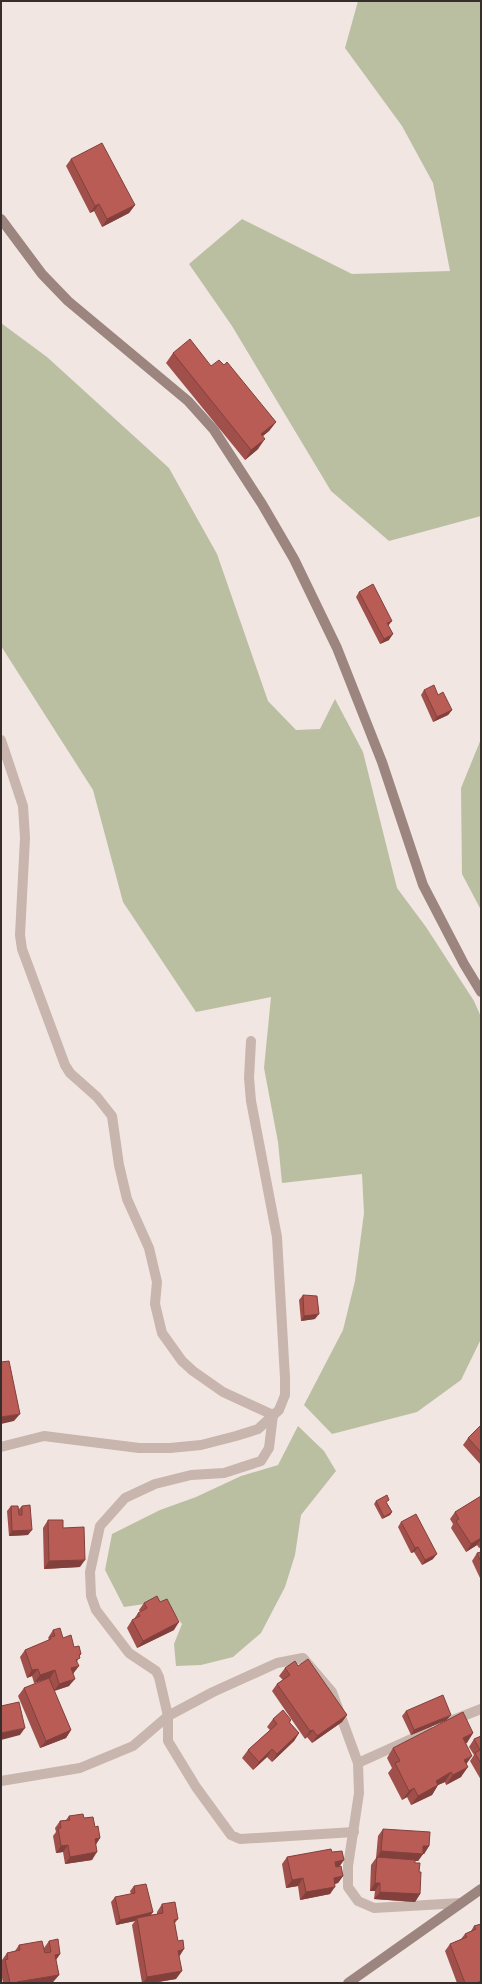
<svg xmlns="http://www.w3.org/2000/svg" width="482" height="1984" viewBox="0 0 482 1984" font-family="Karla,sans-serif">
<rect width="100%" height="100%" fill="#f1e6e1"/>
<g fill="#babfa2">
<polygon points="358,1 481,1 481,516 389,541 331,491 232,326 189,264 242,219 352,274 450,271 433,183 402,126 345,48"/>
<polygon points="1,323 47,357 169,468 217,554 268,701 296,730 320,729 335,699 363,752 397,888 426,927 474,1001 481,1017 481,1339 461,1380 417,1412 332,1434 304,1405 343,1330 355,1281 364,1213 362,1174 282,1183 278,1142 264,1068 271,997 196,1012 123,902 93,790 1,646"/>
<polygon points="481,739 481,910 462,874 461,788"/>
<polygon points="298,1426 324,1451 336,1471 301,1515 295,1555 285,1587 261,1633 233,1657 201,1665 176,1666 174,1644 182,1624 165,1601 124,1607 105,1570 112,1534 160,1510 196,1497 241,1476 278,1465"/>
</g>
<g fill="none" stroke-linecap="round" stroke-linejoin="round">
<g stroke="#c8b5ad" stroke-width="10">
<polyline points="1,740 23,806 25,838 20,935 22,949 65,1065 70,1073 97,1097 112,1116 119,1165 127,1199 149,1248 157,1282 155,1304 162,1333 182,1361 193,1371 223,1392 273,1415 269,1448 261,1461 224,1473 191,1475 155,1484 125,1498 100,1526 90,1572 91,1596 96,1610 129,1653 156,1671 159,1677 168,1716 168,1741 196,1787 231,1835 240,1839 354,1832"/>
<polyline points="1,1447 44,1436 139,1448 170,1448 201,1445 236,1436 258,1429 279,1410 285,1395 285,1378 277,1237 251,1101 249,1078 251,1041"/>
<polyline points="453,1720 481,1709"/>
<polyline points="358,1763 429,1731"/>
<polyline points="1,1781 80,1768 133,1746 168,1716 213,1692 277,1663 303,1658 332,1692 358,1763 359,1793 348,1866 348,1887 358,1901 374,1908 461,1903"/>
</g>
<g stroke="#9c847f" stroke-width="10">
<polyline points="1,219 42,274 68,301 188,401 214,430 262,504 294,559 337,648 382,762 423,885 464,964 481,992"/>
<polyline points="348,1983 481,1889"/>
</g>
</g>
<g fill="#a04f4a">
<polygon points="71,159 135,205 129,213 102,227 94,211 90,213 66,166"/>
<polygon points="173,353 211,366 276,422 269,431 263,436 258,449 245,460 166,363"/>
<polygon points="359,592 388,626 389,640 380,644 356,597"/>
<polygon points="424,690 438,695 452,710 448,715 433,722 421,695"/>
<polygon points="303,1295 315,1319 301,1321 299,1300"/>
<polygon points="481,1425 481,1465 463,1445 468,1438"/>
<polygon points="481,1496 481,1547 479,1548 477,1545 466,1552 451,1528 453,1524 450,1519 455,1512"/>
<polygon points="376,1501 387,1503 392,1512 390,1515 382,1519 374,1504"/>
<polygon points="11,1506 18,1510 22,1506 28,1535 9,1536 7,1511"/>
<polygon points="48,1520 63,1528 80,1567 44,1569 43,1528"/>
<polygon points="401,1522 433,1559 422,1565 414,1552 411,1553 398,1527"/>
<polygon points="481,1552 481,1578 480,1578 472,1561 477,1553"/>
<polygon points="144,1603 174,1630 137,1648 127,1628 132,1620 134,1619 138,1613 140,1612 139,1610"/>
<polygon points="53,1630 74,1647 81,1654 79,1657 77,1662 69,1686 54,1691 71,1730 66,1738 40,1748 18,1696 24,1688 46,1679 34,1683 32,1676 27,1678 20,1657 25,1650 47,1641 49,1639 48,1638"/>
<polygon points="298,1666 347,1715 342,1722 312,1743 307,1737 305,1739 272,1691 277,1684 283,1680 279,1676 285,1668"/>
<polygon points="406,1711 447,1720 411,1735 402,1716"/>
<polygon points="273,1719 291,1720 290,1723 299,1733 294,1741 272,1762 267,1757 253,1770 242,1758 248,1750 270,1730 267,1727"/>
<polygon points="473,1733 466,1743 466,1764 461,1777 446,1785 445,1782 438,1785 432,1795 411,1805 407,1797 402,1800 388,1773 392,1768 387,1758 393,1748"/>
<polygon points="481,1736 481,1780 470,1761 474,1755 469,1747 474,1739"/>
<polygon points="69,1816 84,1818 95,1827 100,1838 96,1844 92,1860 65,1864 63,1852 56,1853 53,1836 56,1832 55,1828 60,1821 66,1820"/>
<polygon points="383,1829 429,1846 424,1854 423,1854 418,1861 415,1861 415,1863 419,1872 420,1894 415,1902 374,1899 375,1891 370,1891 371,1865 376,1858 378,1836"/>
<polygon points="332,1852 344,1860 339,1867 343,1876 338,1883 335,1884 330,1894 300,1900 298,1886 286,1888 282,1864 287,1857"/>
<polygon points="134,1886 153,1912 150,1915 157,1914 157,1912 162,1904 178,1919 175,1923 179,1957 176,1979 152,1983 142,1983 132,1925 135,1921 116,1925 111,1902 115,1897 131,1894 130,1891"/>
<polygon points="481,1924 481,1983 457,1983 445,1951 450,1944 461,1939 465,1934 471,1931 474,1926"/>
<polygon points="49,1941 60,1954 56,1960 59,1975 53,1982 50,1983 3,1983 1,1973 1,1966 2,1964 2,1960 7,1953 15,1951 19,1945 44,1948"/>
</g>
<g fill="#82403c">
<polygon points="99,204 94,211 90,213 95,206"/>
<polygon points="135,205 129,213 102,227 107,219"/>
<polygon points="276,422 269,431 254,443 261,434"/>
<polygon points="265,439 258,449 245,460 251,450"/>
<polygon points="392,621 388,626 387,623"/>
<polygon points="393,634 389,640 380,644 384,639"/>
<polygon points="452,710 448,715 433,722 437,717"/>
<polygon points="319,1314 315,1319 301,1321 304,1316"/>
<polygon points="20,1414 14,1421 1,1424 1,1417"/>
<polygon points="392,1512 390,1515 382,1519 384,1517"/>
<polygon points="32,1530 28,1535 9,1536 12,1531"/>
<polygon points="481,1538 481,1539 477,1545 466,1552 471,1544"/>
<polygon points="418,1547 414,1552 411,1553 415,1548"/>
<polygon points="437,1554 433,1559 422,1565 425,1560"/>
<polygon points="85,1560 80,1567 44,1569 49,1561"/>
<polygon points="179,1622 174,1630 137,1648 143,1641"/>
<polygon points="79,1666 73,1674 71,1668"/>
<polygon points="38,1669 32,1676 27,1678 32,1670"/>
<polygon points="55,1670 50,1678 34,1683 40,1675"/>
<polygon points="75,1679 69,1686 54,1691 59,1684"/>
<polygon points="347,1715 342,1722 312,1743 317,1736"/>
<polygon points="451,1715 447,1720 411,1735 414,1730"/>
<polygon points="25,1728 20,1735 1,1740 1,1733"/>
<polygon points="71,1730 66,1738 40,1748 46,1741"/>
<polygon points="313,1730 307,1737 305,1739 310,1731"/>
<polygon points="299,1733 294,1741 272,1762 277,1754"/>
<polygon points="473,1733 467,1743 456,1748 463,1738"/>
<polygon points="272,1749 267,1757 253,1770 259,1762"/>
<polygon points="472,1756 465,1766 464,1760"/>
<polygon points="468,1767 461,1777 446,1785 453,1775"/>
<polygon points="451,1772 445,1782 438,1785 432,1795 411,1805 418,1796 436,1781"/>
<polygon points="414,1788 407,1797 402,1800 409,1791"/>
<polygon points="100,1838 95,1846 95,1839"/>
<polygon points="68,1845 63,1852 56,1853 61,1846"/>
<polygon points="423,1846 429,1846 424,1854 418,1853"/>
<polygon points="381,1851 423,1854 418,1861 376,1859"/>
<polygon points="97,1852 92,1860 65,1864 70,1857"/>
<polygon points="344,1860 338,1868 330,1869 335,1862"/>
<polygon points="343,1876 338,1883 328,1885 334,1878"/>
<polygon points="303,1878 298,1886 286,1888 292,1880"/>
<polygon points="375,1883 380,1883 375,1891 370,1891"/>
<polygon points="335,1887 330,1894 300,1900 306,1892"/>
<polygon points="380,1892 420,1894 415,1902 374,1899"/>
<polygon points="153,1912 149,1918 137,1918 135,1921 116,1925 120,1920"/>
<polygon points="184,1949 179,1957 178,1951"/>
<polygon points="60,1954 55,1961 55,1955"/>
<polygon points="182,1971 176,1979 152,1983 143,1983 147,1977"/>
<polygon points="59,1975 53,1982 50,1983 17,1983 17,1982"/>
</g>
<g fill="#ba5c56" stroke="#82403c">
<polygon points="102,143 135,205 107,219 99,204 95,206 71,159"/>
<polygon points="190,339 211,366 219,360 224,365 227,362 276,422 261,434 265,439 251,450 173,353"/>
<polygon points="373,584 392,621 387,623 393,634 384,639 359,592"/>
<polygon points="434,685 438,695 443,692 452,710 437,717 424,690"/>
<polygon points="303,1295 317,1296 319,1314 304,1316"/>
<polygon points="9,1361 20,1414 1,1417 1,1362"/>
<polygon points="481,1425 481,1452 468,1438"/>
<polygon points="387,1495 389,1500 386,1502 392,1512 384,1517 376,1501"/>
<polygon points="481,1496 481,1538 471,1544 456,1521 459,1519 455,1512"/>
<polygon points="30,1505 32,1530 12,1531 11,1506 18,1506 19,1515 22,1515 22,1506"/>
<polygon points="416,1514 437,1554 425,1560 418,1547 415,1548 401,1522"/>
<polygon points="48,1520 63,1520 63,1528 84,1527 85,1560 49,1561"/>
<polygon points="481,1552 481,1562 477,1553"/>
<polygon points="157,1596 160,1602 167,1599 179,1622 143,1641 132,1620 140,1616 138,1613 147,1608 144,1603"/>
<polygon points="60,1628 63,1638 71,1635 74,1647 79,1646 81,1654 79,1655 80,1658 76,1660 79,1666 71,1668 75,1679 59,1684 55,1670 40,1675 38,1669 32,1670 25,1650 51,1639 50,1637 55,1636 53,1630"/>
<polygon points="308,1659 347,1715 317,1736 313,1730 310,1731 277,1684 290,1675 285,1668 295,1661 298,1666"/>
<polygon points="49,1678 71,1730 46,1741 24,1688"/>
<polygon points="443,1695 451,1715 414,1730 406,1711"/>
<polygon points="19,1702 25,1728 1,1733 1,1706"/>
<polygon points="283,1710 291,1720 289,1722 299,1733 277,1754 272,1749 259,1762 248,1750 277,1724 273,1719"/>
<polygon points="463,1712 473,1733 463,1738 472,1756 464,1760 468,1767 453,1775 451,1772 436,1781 438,1785 418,1796 414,1788 409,1791 395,1763 400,1761 393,1748"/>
<polygon points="481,1736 481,1764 475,1753 480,1750 474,1739"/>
<polygon points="83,1814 84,1818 93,1817 95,1827 98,1826 100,1838 95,1839 97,1852 70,1857 68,1845 61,1846 58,1828 61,1828 60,1821 70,1820 69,1816"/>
<polygon points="383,1829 430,1832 429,1846 423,1846 423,1854 381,1851"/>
<polygon points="331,1849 332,1852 342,1851 344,1860 335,1862 336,1867 341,1866 343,1876 334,1878 335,1887 306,1892 303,1878 292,1880 287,1857"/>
<polygon points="377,1857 415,1860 415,1863 420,1863 419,1872 421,1872 420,1894 380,1892 380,1883 375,1883"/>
<polygon points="146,1884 153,1912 120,1920 115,1897 135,1893 134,1886"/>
<polygon points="175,1902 178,1919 174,1920 178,1941 183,1940 184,1949 178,1951 182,1971 147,1977 137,1918 163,1913 162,1904"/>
<polygon points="481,1924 481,1981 476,1983 465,1983 450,1944 467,1937 465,1934 476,1929 474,1926"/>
<polygon points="58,1939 60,1954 55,1955 59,1975 17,1982 17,1983 10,1983 5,1960 8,1959 7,1953 20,1950 19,1945 42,1941 45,1953 51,1952 49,1941"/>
</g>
<rect width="482" height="1984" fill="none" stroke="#372d2b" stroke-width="4"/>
</svg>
